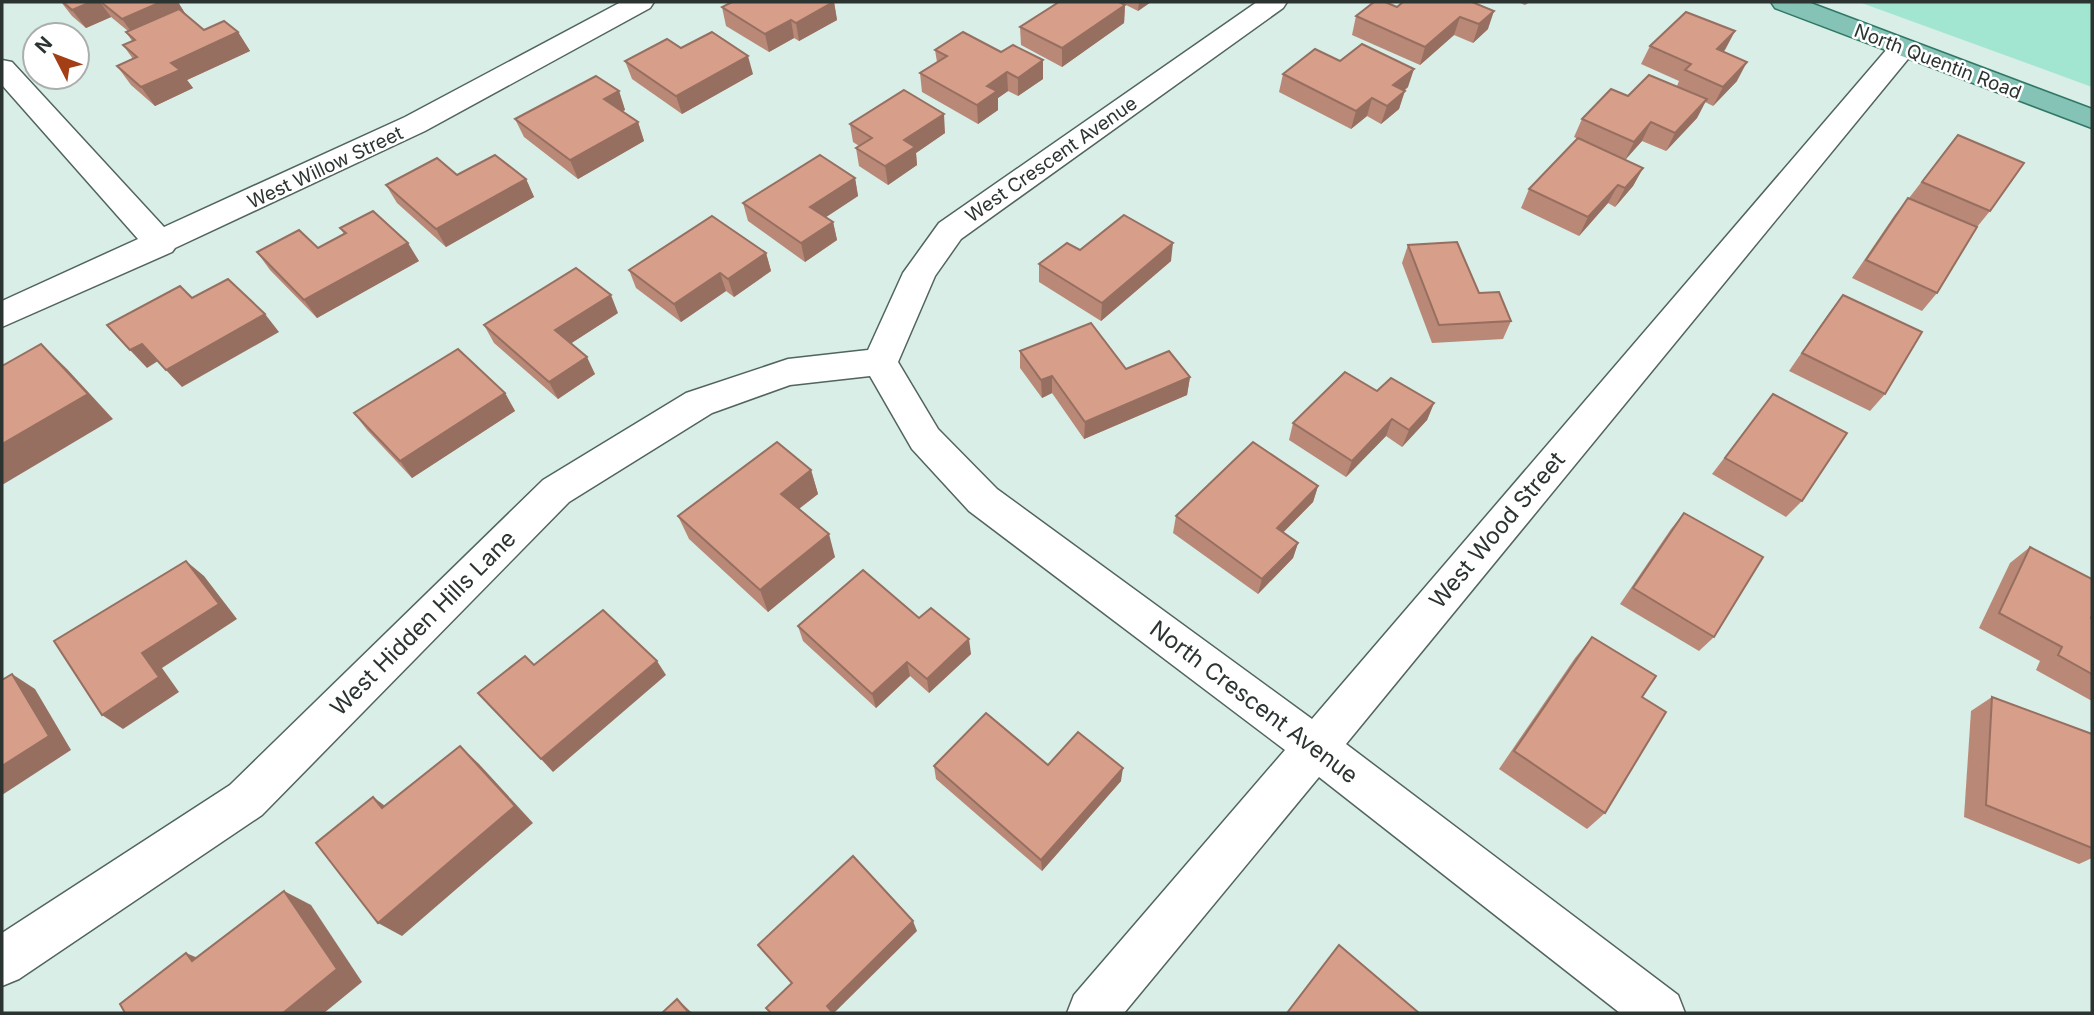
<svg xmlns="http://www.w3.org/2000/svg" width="2094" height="1015" viewBox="0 0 2094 1015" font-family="Inter,sans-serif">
<rect width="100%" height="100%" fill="#d8eee7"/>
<polygon fill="#a2e6d2" points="1859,2 2092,2 2092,87"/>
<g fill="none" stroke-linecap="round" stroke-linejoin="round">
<defs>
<g id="minor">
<polygon points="621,2 654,2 650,8 425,131 175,248 172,252 2,327 2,301 138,239 2,85 2,60 12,62 164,227 405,117"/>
<polygon points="1257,2 1287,2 1283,8 961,239 935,276 898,362 938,429 997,489 1312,719 1893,42 1903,40 1913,42 1917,48 1346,744 1678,995 1685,1013 1620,1013 1319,777 1124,1013 1067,1013 1074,995 1285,750 969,511 912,449 870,376 790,385 712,413 569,502 262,815 19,979 2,986 2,933 230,785 543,480 686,393 788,359 868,350 903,273 939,223"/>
</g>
<polygon id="major" points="1771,2 1808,2 2092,109 2092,128 1775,8"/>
</defs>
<use href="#minor" stroke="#51645e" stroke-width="3"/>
<use href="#major" stroke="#307766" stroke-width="3"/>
<use href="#minor" fill="#fff" fill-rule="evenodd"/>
<use href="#major" fill="#84c3b5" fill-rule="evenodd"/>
</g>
<g fill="#b98877">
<polygon points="61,2 178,2 186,15 204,30 238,32 250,51 187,80 193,88 155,106 131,85 117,66 133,59 123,45 132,41 126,32 128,31 111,17 86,28 72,16"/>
<polygon points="834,2 837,20 799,41 794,38 769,52 726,26 722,7"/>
<polygon points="1120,2 1151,2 1138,11"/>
<polygon points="1472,2 1488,29 1473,43 1454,35 1420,65 1352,35 1356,16"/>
<polygon points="1518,2 1530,2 1525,5"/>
<polygon points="1125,5 1124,23 1062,67 1021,45 1020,27"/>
<polygon points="1735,31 1723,52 1737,81 1713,106 1705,102 1697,118 1666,151 1642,141 1625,160 1643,168 1633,186 1615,207 1608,203 1579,236 1521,208 1529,189 1578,139 1574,137 1582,119 1628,96 1677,86 1679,81 1641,64 1650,46"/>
<polygon points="935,50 1001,52 1043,79 1018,96 1008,91 998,98 998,110 978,124 922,92 920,73 937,62"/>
<polygon points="625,61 753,74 682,114 632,79"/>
<polygon points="1340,61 1408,87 1404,91 1399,109 1381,124 1367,116 1351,129 1279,92 1283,74"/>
<polygon points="619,91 625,110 622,111 638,122 644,141 578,179 524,137 515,119"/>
<polygon points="850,124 945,133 916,153 917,165 888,185 859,166 856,148 859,146 853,142"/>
<polygon points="1958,135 1990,211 1977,227 1937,293 1922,311 1852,278 1894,216 1908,198 1909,198"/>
<polygon points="457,175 526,179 534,197 446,247 397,203 386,185"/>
<polygon points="855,178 858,196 826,217 833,222 837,240 805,262 748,221 743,203"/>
<polygon points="340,228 419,261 317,318 270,270 257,252 318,248 344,234"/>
<polygon points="1408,245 1479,293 1511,321 1503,339 1432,343 1402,263"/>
<polygon points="1080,250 1171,261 1101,321 1039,282 1039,264"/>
<polygon points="766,253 771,271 734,297 726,291 681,322 636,288 629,270"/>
<polygon points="1843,295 1885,394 1870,411 1789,371 1829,313"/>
<polygon points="618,313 571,343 595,374 558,399 494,343 484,325"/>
<polygon points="1020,351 1126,369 1190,377 1187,395 1084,439 1052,393 1042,398 1020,368"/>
<polygon points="1377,391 1434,403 1427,420 1402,447 1386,436 1346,477 1289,440 1293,423"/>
<polygon points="505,393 515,411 412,478 367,430 354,413"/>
<polygon points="1773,394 1802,501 1786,517 1712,474"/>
<polygon points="811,470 818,494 799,509 835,557 768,612 689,539 678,516"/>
<polygon points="1318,486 1313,502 1283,532 1298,543 1293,558 1258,594 1173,533 1176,516"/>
<polygon points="1684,513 1714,637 1699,651 1620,604 1671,529"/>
<polygon points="2030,547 2092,619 2092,701 2036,670 2040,661 1979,628 2010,563"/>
<polygon points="919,618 971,654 929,693 910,676 876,708 803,641 798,626"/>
<polygon points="1592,637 1642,697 1605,813 1587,829 1499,769 1575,658"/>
<polygon points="1992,697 2092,734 2092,858 2079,864 1964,817 1971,711"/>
<polygon points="1048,765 1121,781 1042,871 936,779 934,766"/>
</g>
<g fill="#966f61">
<polygon points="91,2 100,2 111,17 86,28 72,10"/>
<polygon points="161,2 178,2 186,15 135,37 122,19"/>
<polygon points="834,2 837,20 799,41 796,23"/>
<polygon points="1139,2 1151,2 1138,11"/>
<polygon points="1125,5 1124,23 1062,67 1062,48"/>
<polygon points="1494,11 1488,29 1473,43 1479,24"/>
<polygon points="1460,17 1454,35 1420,65 1425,47"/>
<polygon points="791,20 794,38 769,52 765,34"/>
<polygon points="1735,31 1725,50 1707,68 1717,49"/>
<polygon points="238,32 250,51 187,80 193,88 155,106 141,87 171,63"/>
<polygon points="748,56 753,74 682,114 676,96"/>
<polygon points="1043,60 1043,79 1018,96 1018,78"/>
<polygon points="1747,62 1737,81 1713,106 1723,87"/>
<polygon points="1414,69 1408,87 1388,104 1393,85"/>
<polygon points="1007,72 1008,91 998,98 998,110 978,124 977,105 987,86"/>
<polygon points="619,91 625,110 611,117 604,99"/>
<polygon points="1405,91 1399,109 1381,124 1387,106"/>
<polygon points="1372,98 1367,116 1351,129 1356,111"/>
<polygon points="1707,99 1697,118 1666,151 1675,133"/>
<polygon points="944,114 945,133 916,153 917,165 888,185 885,166 904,140"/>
<polygon points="638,122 644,141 578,179 570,160"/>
<polygon points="1651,122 1642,141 1625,160 1634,142"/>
<polygon points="1643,168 1633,186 1615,207 1625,188"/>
<polygon points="855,178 858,196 814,225 810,207"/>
<polygon points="526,179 534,197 446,247 436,229"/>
<polygon points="1618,185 1608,203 1579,236 1588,217"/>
<polygon points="833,222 837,240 805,262 801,243"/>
<polygon points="408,243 419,261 317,318 304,300"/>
<polygon points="1173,243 1171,261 1101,321 1102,303"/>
<polygon points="766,253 771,271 734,297 728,279"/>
<polygon points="720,273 726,291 681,322 674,304"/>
<polygon points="611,295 618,313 564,348 555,330"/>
<polygon points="265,314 279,332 182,387 166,370"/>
<polygon points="41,344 67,369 113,419 2,485 2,444"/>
<polygon points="142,344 158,361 147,368 130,350"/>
<polygon points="587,357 595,374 558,399 549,382"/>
<polygon points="1052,376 1052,393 1042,398 1041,380"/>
<polygon points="1190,377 1187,395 1084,439 1085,422"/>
<polygon points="505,393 515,411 412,478 400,461"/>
<polygon points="1434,403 1427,420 1402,447 1409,430"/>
<polygon points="1392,419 1386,436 1346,477 1352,461"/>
<polygon points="811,470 818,494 788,517 781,494"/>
<polygon points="1318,486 1313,502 1272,544 1277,528"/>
<polygon points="829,534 835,557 768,612 760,590"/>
<polygon points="1298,543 1293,558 1258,594 1262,579"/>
<polygon points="186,561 204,576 237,619 162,668 179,692 123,729 102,715 142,653"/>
<polygon points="969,639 971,654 929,693 927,679"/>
<polygon points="657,661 666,675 553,772 541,759"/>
<polygon points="907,662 910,676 876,708 872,694"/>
<polygon points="12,674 35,689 71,750 2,795 2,766"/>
<polygon points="460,746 479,764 533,823 402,936 378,923"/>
<polygon points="1123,768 1121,781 1042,871 1041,860"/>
<polygon points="373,797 396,814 382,808"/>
<polygon points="284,891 311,905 362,982 324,1013 283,1013"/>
<polygon points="913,921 917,931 834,1013 832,1013 827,1006"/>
<polygon points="186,953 217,966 192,961"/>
<polygon points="677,999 690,1011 693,1013 689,1013"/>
</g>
<g fill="#d79e8a" stroke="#966f61" stroke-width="2">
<polygon points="63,2 91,2 72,10"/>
<polygon points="101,2 161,2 122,19"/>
<polygon points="732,2 833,2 796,23 791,20 765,34 722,7"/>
<polygon points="1059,2 1119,2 1125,5 1062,48 1020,27"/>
<polygon points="1374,2 1385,2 1397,7 1403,2 1472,2 1494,11 1479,24 1460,17 1425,47 1356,16"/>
<polygon points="179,9 204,30 224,21 238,32 171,63 180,70 141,87 117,66 137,57 123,45 135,40 126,32"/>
<polygon points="1686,12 1735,31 1717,49 1747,62 1723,87 1685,70 1691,64 1650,46"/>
<polygon points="712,32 748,56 676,96 625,61 667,39 681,48"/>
<polygon points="963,32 1001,52 1013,45 1043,60 1018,78 1007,72 987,86 997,91 977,105 920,73 947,56 935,50"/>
<polygon points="1362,44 1414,69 1393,85 1405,91 1387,106 1372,98 1356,111 1283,74 1315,49 1340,61"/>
<polygon points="1649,75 1707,99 1675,133 1651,122 1634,142 1582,119 1611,89 1628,96"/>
<polygon points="596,76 619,91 604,99 638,122 570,160 515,119"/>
<polygon points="904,90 944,114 904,140 915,147 885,166 856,148 872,138 850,124"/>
<polygon points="1958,135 2024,163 1990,211 1922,182"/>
<polygon points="1578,138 1643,168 1625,188 1618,185 1588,217 1529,189"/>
<polygon points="495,155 526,179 436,229 386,185 437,158 457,175"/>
<polygon points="820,155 855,178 810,207 833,222 801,243 743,203"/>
<polygon points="1908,198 1977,227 1937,293 1866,260"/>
<polygon points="373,211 408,243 304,300 257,252 299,230 318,248 346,233 340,228"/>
<polygon points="1124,215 1173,243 1102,303 1039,264 1067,243 1080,250"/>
<polygon points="712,216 766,253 728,279 720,273 674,304 629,270"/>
<polygon points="1457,242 1479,293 1499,292 1511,321 1439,325 1408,245"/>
<polygon points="576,268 611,295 555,330 587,357 549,382 484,325"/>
<polygon points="228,279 265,314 166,370 142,344 130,350 107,325 180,286 192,298"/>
<polygon points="1843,295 1922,332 1885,394 1802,353"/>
<polygon points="1091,323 1126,369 1169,351 1190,377 1085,422 1052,376 1041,380 1020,351"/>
<polygon points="41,344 88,394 2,444 2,366"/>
<polygon points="458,349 505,393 400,461 354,413"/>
<polygon points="1345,372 1377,391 1391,378 1434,403 1409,430 1392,419 1352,461 1293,423"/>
<polygon points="1773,394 1847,433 1802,501 1725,458"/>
<polygon points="777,442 811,470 781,494 829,534 760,590 678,516"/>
<polygon points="1253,442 1318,486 1277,528 1298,543 1262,579 1176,516"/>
<polygon points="1684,513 1763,557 1714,637 1633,588"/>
<polygon points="2030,547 2092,579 2092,615 2091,618 2092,619 2092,674 2058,655 2062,647 1999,613"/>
<polygon points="186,561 219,604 142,653 159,677 102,715 54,641"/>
<polygon points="863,570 919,618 931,608 969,639 927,679 907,662 872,694 798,626"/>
<polygon points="603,610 657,661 541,759 478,693 525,656 534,665"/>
<polygon points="1592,637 1656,676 1642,697 1666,712 1605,813 1514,751"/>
<polygon points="12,674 49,736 2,766 2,680"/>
<polygon points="1992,697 2092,734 2092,848 1986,805"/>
<polygon points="986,713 1048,765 1078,732 1123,768 1041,860 934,766"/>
<polygon points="460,746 515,806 378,923 316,843 373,797 382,808"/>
<polygon points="853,856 913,921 827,1006 833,1013 771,1013 766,1008 792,983 758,945"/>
<polygon points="284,891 337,969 283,1013 125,1013 120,1004 186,953 192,961"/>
<polygon points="1339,945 1419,1013 1287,1013"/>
<polygon points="677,999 689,1013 662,1013"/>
</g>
<g text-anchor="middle" stroke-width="5" stroke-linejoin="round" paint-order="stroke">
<g font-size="19" fill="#2c3431" stroke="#fff">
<text transform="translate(1938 61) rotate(21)" y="7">North Quentin Road</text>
<text transform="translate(1051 159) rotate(-35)" y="7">West Crescent Avenue</text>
<text transform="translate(325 167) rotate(-25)" y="7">West Willow Street</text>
</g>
<g font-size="23" fill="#2c3431" stroke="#fff">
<text transform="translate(1497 530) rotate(-50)" y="8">West Wood Street</text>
<text transform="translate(423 623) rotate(-45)" y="8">West Hidden Hills Lane</text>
<text transform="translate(1254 702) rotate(37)" y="8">North Crescent Avenue</text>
</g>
</g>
<rect width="2094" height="1015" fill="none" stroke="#2c3431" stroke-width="7"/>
<g transform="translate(56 56) rotate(312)"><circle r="33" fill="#ffffff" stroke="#abaead" stroke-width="2"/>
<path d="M0-5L12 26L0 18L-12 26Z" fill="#a43e14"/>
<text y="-10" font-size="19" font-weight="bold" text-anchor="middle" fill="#2c3431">N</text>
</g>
</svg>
